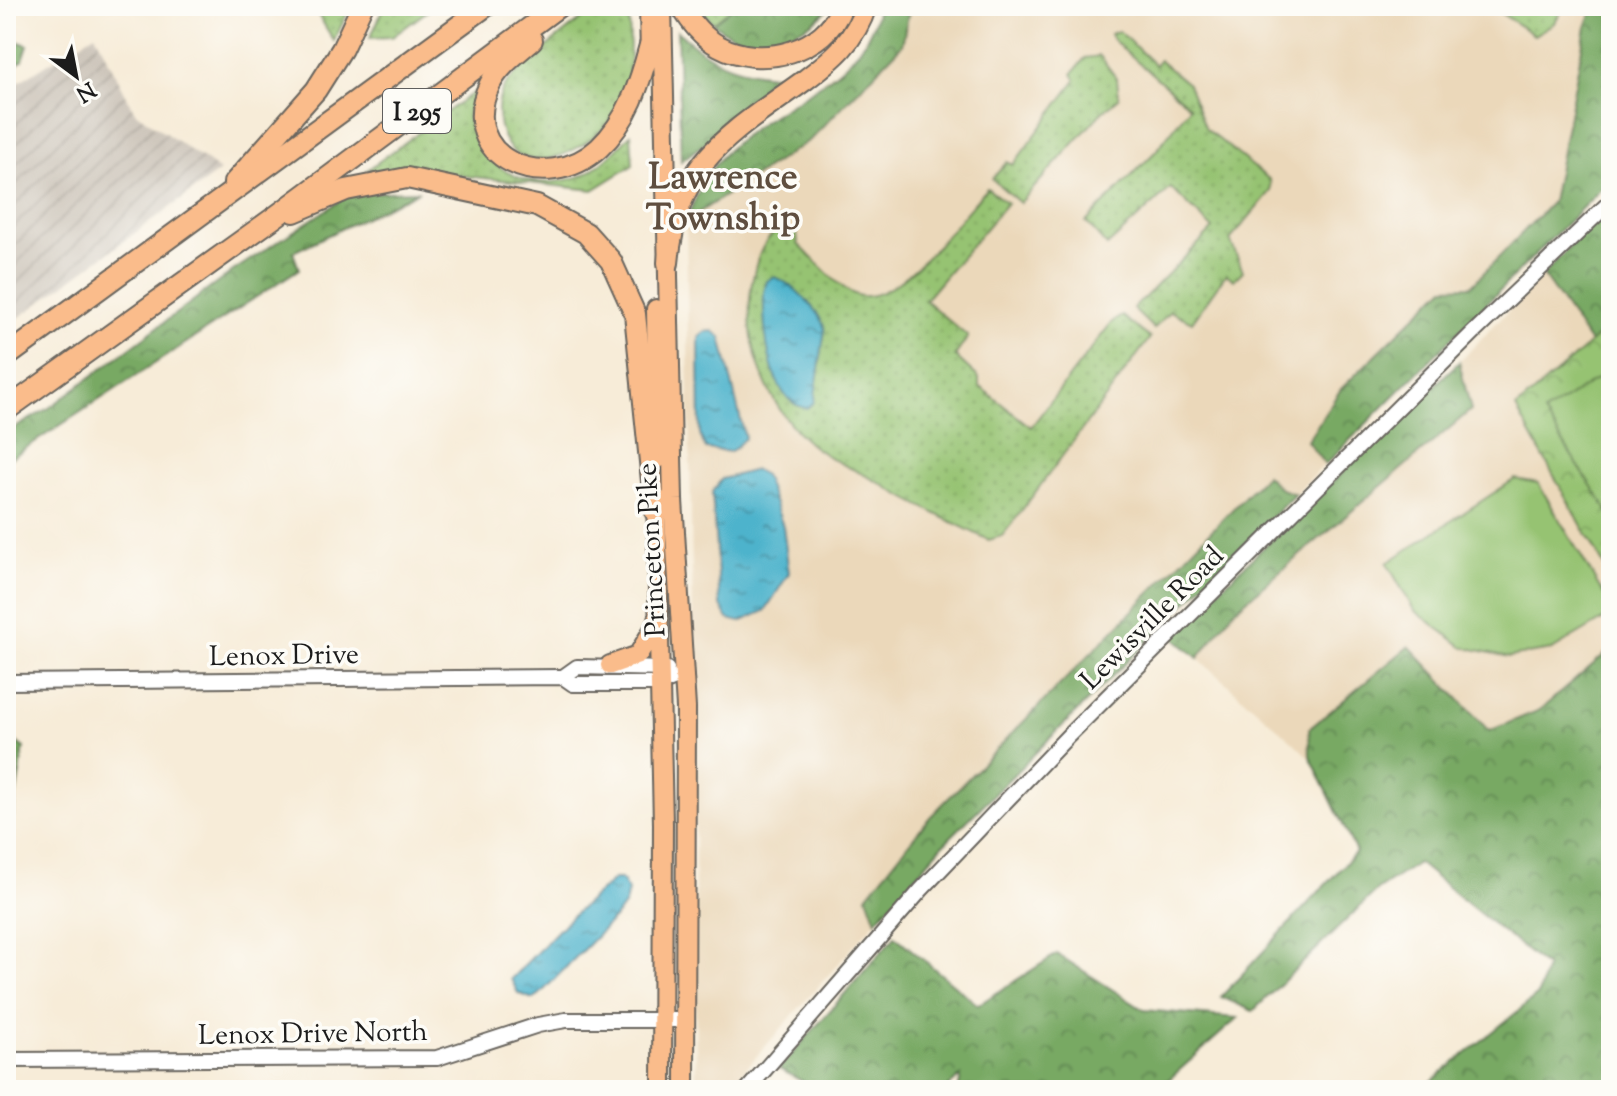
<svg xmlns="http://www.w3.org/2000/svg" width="1617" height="1096" viewBox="0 0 1617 1096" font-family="'Sorts Mill Goudy',serif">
<defs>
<pattern id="industrial-furrows" width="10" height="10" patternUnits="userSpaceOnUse" patternTransform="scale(2)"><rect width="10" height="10" fill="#cbc3b8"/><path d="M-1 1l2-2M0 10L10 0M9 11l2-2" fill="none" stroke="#aea79e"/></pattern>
<pattern id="grass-dots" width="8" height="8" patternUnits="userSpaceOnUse" patternTransform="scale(2)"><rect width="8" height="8" fill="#96c372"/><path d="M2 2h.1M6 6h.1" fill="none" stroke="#81a762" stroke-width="1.8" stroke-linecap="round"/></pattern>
<pattern id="forest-crowns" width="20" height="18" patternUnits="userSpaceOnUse" patternTransform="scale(2)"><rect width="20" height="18" fill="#78a964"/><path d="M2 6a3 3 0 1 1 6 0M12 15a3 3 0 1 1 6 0" fill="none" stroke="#628952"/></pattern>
<pattern id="park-crowns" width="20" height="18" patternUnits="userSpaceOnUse" patternTransform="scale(2)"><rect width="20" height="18" fill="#96c372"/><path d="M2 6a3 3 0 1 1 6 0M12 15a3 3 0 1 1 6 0" fill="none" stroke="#81a762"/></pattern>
<pattern id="water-ripples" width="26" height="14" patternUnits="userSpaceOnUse" patternTransform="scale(2)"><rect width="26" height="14" fill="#4db3cc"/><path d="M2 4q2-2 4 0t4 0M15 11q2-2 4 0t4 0" fill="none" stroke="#3f91a5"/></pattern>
</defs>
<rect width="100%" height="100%" fill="#fdfcf7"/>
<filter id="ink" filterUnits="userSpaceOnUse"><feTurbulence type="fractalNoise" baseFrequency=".0125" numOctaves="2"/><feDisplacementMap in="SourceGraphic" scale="16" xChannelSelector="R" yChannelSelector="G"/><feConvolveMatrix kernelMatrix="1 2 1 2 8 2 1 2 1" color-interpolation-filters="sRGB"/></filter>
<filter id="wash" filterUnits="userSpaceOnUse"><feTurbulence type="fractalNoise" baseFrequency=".006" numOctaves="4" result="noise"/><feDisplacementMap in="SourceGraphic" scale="32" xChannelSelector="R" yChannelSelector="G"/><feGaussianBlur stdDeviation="1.8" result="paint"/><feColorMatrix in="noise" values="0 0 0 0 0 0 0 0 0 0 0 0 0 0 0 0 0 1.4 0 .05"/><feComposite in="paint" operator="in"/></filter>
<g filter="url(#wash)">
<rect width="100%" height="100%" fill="#f7ecd8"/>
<g fill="#ebd8ba">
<polygon points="878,6 1611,6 1611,179 942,846 727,1090 696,1090 695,752 686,221 826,78 851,61 876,20"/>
<polygon points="1611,203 1611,1000 1418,863 1290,739 1171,635 1459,362"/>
</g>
<polygon fill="url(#industrial-furrows)" points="95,34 135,112 220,171 6,327 6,90"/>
<g fill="url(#grass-dots)" stroke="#597047" stroke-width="2">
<polygon points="307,6 351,6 334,41 317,13"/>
<polygon points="385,6 434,6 392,37 370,38"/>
<path d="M598 6H629C629 32 632 60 628 86 620 137 518 199 500 127 497 115 497 103 502 91 511 71 578 23 598 6Z"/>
<polygon points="697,6 735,6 713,23"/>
<polygon points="1490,6 1565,6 1554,23 1534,35"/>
<polygon points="1119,31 1155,65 1159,60 1188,84 1206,129 1270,180 1271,191 1230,240 1243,271 1234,280 1226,274 1192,322 1170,311 1154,329 1133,309 1213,229 1171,188 1107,246 1086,222 1155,152 1190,107 1113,40 1110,34"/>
<polygon points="1100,56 1117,79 1119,98 1102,112 1020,203 992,179 1007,162 1013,165 1076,80 1072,74 1085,58"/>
<path d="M477 90C475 97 469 106 468 113 467 124 474 139 480 147 505 180 539 189 578 177 599 170 616 149 631 134L633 165 593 190 419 171 367 170Z"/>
<path d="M987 188 1007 203 925 300 968 337 955 356 979 378V386L1031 427 1112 322 1122 316 1150 338 1014 521 1002 536 989 540C951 522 913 503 876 481 854 469 826 458 808 442 766 404 744 345 751 288 755 265 761 236 784 228L797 234 798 244C812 257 837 286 854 294 894 313 963 213 987 188Z"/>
</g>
<g fill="url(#forest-crowns)" stroke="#4a6240" stroke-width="2">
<path d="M735 6H831C802 38 748 55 713 23Z"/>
<path d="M878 6H910L902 45 810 140 686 221C697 193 708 169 730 148 776 102 868 78 878 6Z"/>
<polygon points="1594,6 1611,6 1611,179 1325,465 1307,441 1341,389 1445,287 1471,286 1552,202 1586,27"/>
<polygon points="6,21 7,38 28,45 23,60 6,72"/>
<path d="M677 31C713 63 732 71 780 76L764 99 681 161Z"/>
<polygon points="419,191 293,252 299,269 6,461 6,433 49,408 233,271 352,193"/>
<polygon points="1611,203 1611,325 1591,344 1543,275"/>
<polygon points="1459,362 1471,410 1235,610 1198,658 1171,635"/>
<polygon points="1266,475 1281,489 1295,494 942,846 876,921 867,896 930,817"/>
<polygon points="1409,646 1489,731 1540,710 1611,649 1611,1090 1421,1090 1538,995 1546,967 1418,863 1377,890 1253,1011 1221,997 1356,852 1310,756 1309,729"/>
<polygon points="6,734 24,748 12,819 6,821"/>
<polygon points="895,936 978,1005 1057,954 1144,1010 1238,1018 1157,1090 958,1090 961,1076 945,1090 819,1090 779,1069"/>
</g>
<polygon fill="url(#park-crowns)" stroke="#597047" stroke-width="2" points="1611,325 1611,578 1516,408"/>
<g fill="#96c372" stroke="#597047" stroke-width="2">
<polygon points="1611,370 1611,516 1544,413"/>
<polygon points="1515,479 1538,483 1611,607 1611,615 1552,650 1509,657 1463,647 1414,610 1387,563"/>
</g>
<g fill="url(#water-ripples)" stroke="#346874" stroke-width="2">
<path d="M774 277C793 283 819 310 825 329L814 402 807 408C767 404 763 322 764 292L767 281Z"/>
<polygon points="713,331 721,337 745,438 731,452 706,449 700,435 699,337 704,332"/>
<polygon points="755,470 764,475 783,526 789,573 765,611 740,622 728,619 720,604 712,492 722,479"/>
<polygon points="614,879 621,879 628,891 625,904 617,915 540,994 533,999 518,993 511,979 572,916"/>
</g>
</g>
<g filter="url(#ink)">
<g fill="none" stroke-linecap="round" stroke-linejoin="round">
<defs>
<g id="minor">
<polyline points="563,677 577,667 667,669"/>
<polyline points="6,682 563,677 573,684 661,684 684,674"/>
<polyline points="6,1060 437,1058 538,1025 566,1020 686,1020"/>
<polyline points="747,1090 921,890 1069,735 1473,333 1611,201"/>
</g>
<g id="major">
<polyline points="649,6 650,59"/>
<polyline points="662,6 673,500 686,708 685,1090"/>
<polyline points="656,309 658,459"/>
<polyline points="656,497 663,824 662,1090"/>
<polyline points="610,665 638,655 657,623"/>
</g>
<g id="highway">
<path d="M681 6C691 22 702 37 719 46 761 69 826 52 842 6"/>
<path d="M532 40C517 53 499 66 490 84 454 158 546 197 599 148 628 121 640 83 650 45"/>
<polyline points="234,183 316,90 342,49 362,6"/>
<polyline points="294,212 346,190 407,178 537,206 586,233 611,261 635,314 655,511"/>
<path d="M668 263C678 159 728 136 805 80 833 59 855 41 866 6"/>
<polyline points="6,357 486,6"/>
<polyline points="6,410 275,217 559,6"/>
</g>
</defs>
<use href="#minor" stroke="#69655e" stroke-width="18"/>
<use href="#major" stroke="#69655e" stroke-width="22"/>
<use href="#highway" stroke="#69655e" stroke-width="24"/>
<use href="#minor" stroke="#fff" stroke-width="14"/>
<use href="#major" stroke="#fabc8b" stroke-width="18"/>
<use href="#highway" stroke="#fabc8b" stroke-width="20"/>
</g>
</g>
<g text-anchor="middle" stroke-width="7" stroke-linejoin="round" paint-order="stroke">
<rect fill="#fdfcf7" stroke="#605f5e" stroke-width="2" x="383" y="89" width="68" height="44" rx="6"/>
<g font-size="26" font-weight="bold" fill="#1c1c1c">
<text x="417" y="120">I 295</text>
</g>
<g font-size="28" fill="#1c1c1c" stroke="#fdfcf7">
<text transform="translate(650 550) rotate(-93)" y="10">Princeton Pike</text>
<text transform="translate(1151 617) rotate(-45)" y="10">Lewisville Road</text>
<text transform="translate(284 654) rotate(-1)" y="10">Lenox Drive</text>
<text transform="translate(313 1032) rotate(-1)" y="10">Lenox Drive North</text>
</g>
<g font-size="36" font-weight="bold" fill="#5f4e3f" stroke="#fdfcf7">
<text x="723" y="188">Lawrence<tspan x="723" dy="41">Township</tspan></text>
</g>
</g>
<rect width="1617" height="1096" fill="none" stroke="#fdfcf7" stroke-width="32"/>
<g transform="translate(76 76) rotate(148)" stroke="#fdfcf7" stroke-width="6" paint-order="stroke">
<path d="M0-6L14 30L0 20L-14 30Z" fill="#1c1c1c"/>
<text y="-12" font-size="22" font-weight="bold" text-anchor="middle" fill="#1c1c1c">N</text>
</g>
</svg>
